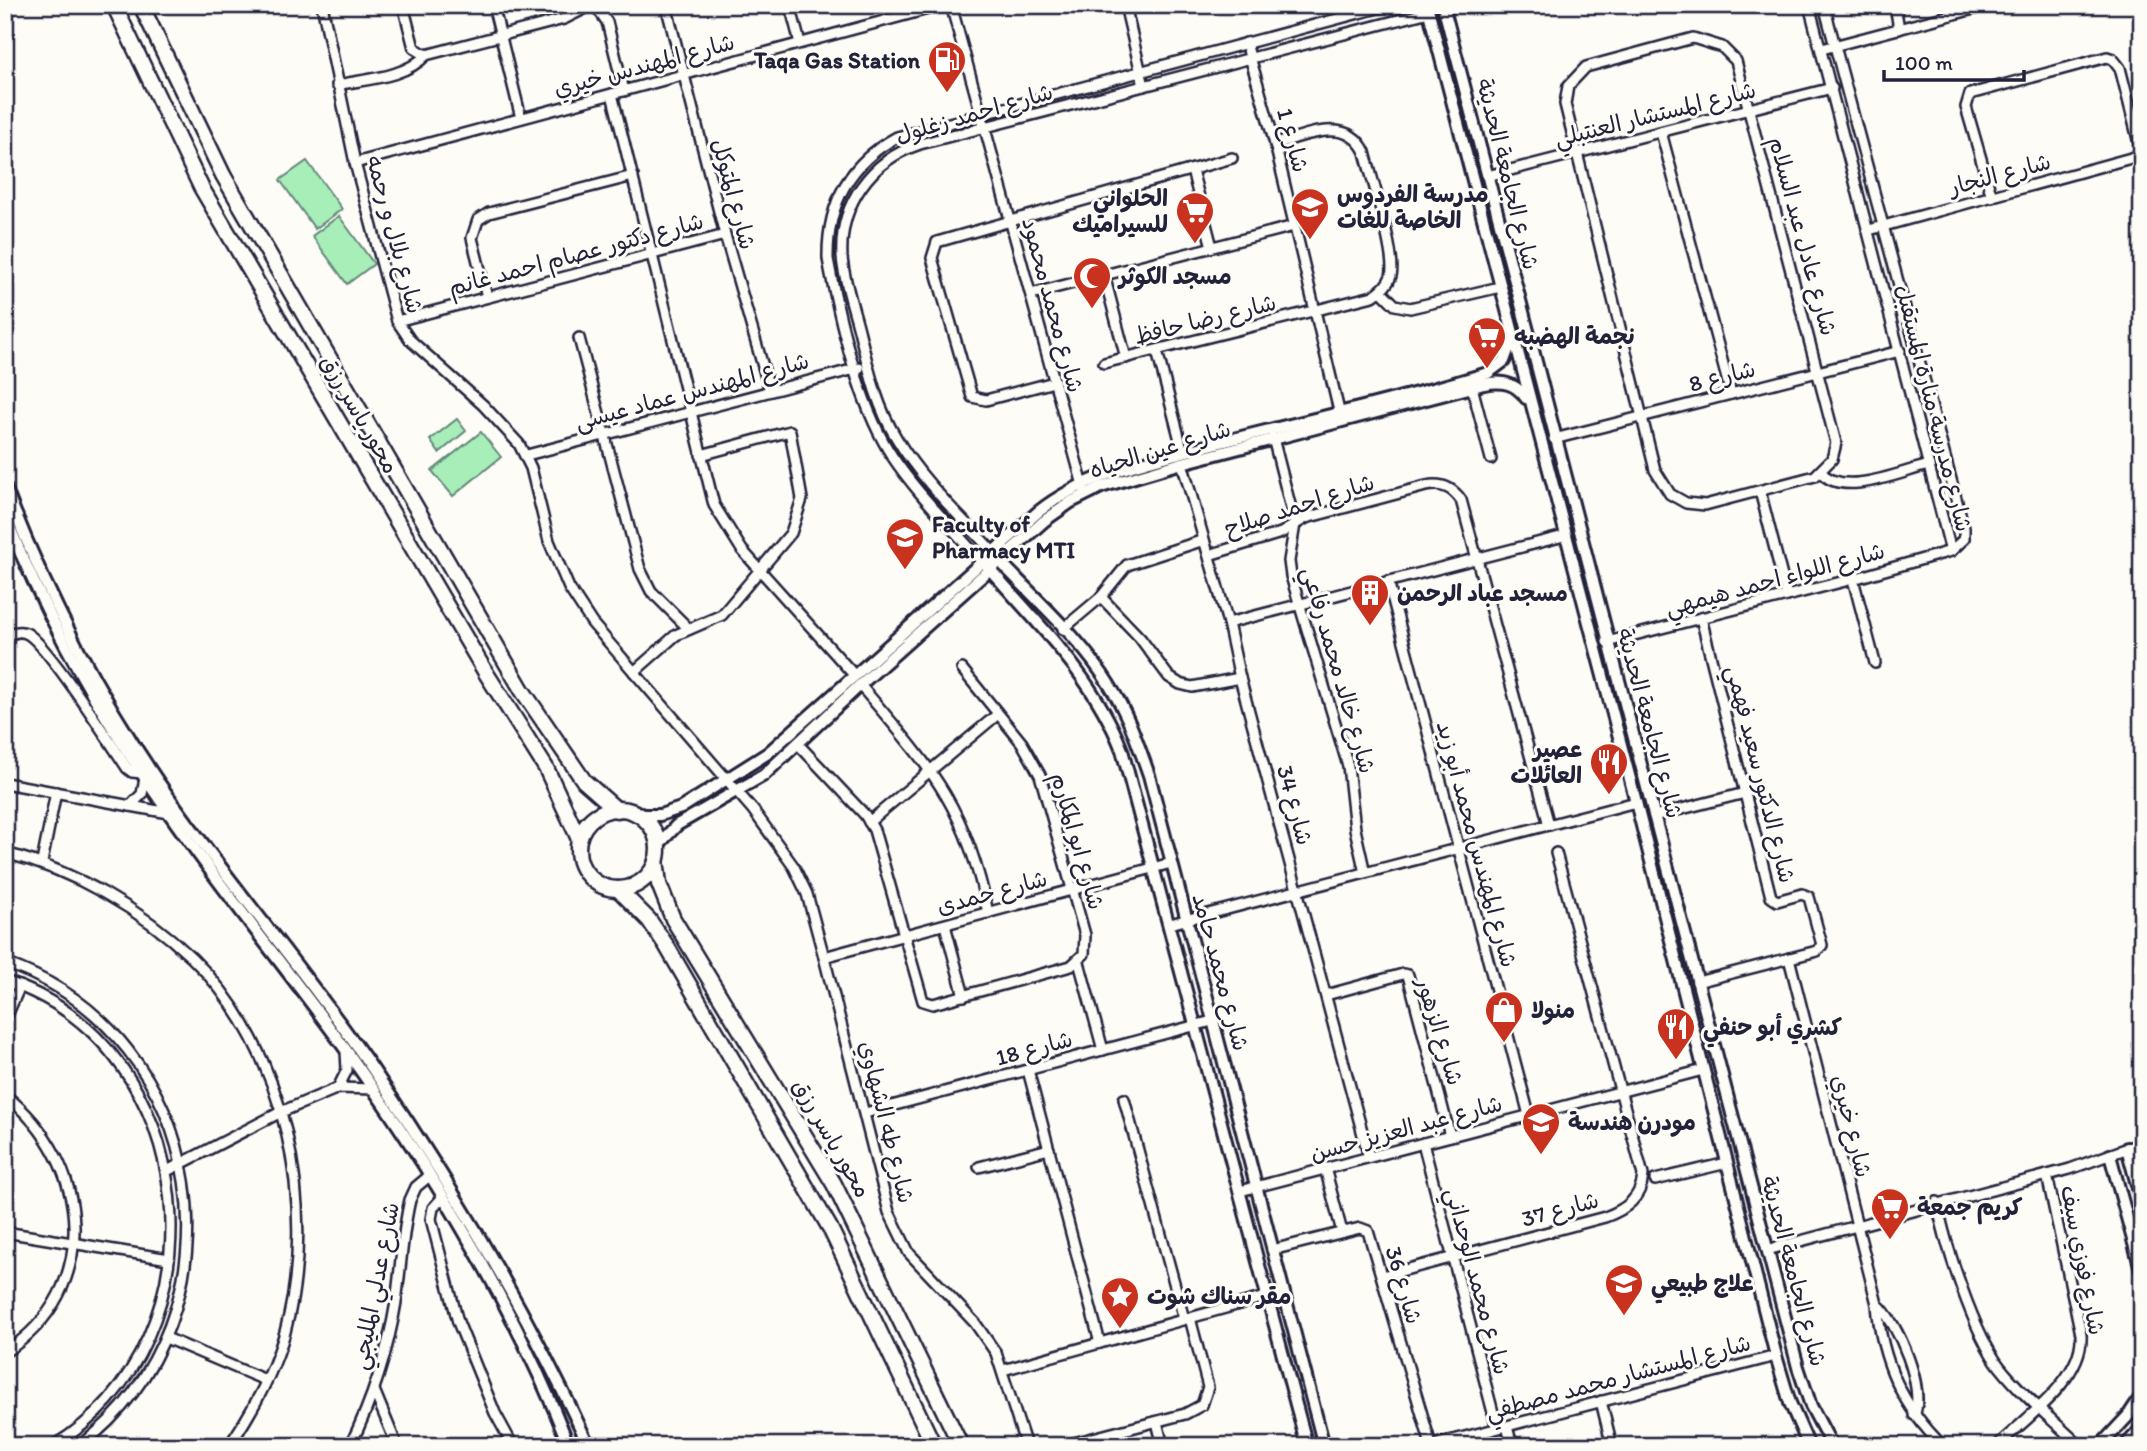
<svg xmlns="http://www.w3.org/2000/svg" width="2147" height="1451" viewBox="0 0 2147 1451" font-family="Itim,'Playpen Sans Arabic',sans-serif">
<rect width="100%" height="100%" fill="#fdfcf7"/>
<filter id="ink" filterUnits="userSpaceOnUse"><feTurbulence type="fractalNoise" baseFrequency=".0143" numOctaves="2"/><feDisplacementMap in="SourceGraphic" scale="14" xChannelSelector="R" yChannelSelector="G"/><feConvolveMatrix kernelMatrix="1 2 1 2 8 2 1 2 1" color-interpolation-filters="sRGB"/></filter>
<g filter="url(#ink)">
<g fill="#a8eeb9" stroke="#65887a" stroke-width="2">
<polygon points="307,161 342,209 315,229 280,180"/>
<polygon points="339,216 374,264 347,284 312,236"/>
<polygon points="457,419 466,431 439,453 430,440"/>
<polygon points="481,432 501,457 453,496 432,471"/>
</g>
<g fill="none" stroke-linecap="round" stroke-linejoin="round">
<defs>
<g id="minor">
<polyline points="322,5 355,163 397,321 410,340 483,405 519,444 531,468 549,541 569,588 592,623 753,810 794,867 807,894 824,957 889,1212 909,1253 975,1323 996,1353 1026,1446"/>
<polyline points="403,5 414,48 426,55 564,19 592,5"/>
<polyline points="493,5 521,118"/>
<polyline points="595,5 607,22 624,91"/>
<polyline points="666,5 725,235 770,391"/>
<polyline points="790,5 800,43"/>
<polyline points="951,5 1084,489"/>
<polyline points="1125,5 1144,86"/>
<polyline points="1809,5 1951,551"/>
<polyline points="1895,5 1899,29"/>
<polyline points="1444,9 1458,5"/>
<polygon points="1693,38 1722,47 1736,61 1836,443 1832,459 1815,476 1705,505 1686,503 1670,494 1655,470 1565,104 1568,86 1586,67"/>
<polyline points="1246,43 1275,144 1339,411"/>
<polyline points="1822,49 1989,5"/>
<path d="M337 85C366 79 405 78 426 55"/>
<polyline points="612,94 714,505 742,550 855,676"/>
<polyline points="1661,132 1731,394"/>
<polyline points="355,163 943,5"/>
<polyline points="1192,170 1212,247"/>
<polyline points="1487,176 1832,88"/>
<polyline points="1992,197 1966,107 1970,94 2107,57 2113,59 2120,68 2142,155"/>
<polyline points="1869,230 2142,155"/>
<polyline points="1104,275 1126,358"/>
<polyline points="1381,291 1395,305 1410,308 1500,287"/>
<polyline points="1031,294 1294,226"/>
<polyline points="487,297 472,238 478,220 489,213 633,176"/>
<polyline points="397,321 725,235"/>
<polyline points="579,338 640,569 651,591 689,629"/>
<polyline points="1157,351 1183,452"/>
<path d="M1104 363 1373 296C1381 291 1388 285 1391 276 1397 256 1371 177 1365 152 1347 115 1305 136 1275 144"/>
<polyline points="1054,382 986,400 972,397 932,258 937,242 1232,158"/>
<polyline points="1472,387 1491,459"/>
<polyline points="1273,438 1295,524 1289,561 1291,576 1348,766 1355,829 1365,873"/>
<polyline points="1554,439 1900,351"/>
<polyline points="527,455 859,368"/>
<polyline points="1182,463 1228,623 1240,678 1369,1157"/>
<path d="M1821 472C1842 498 1900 472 1929 465"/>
<polyline points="1760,491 1787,596"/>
<path d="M993 552C960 516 922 481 897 439 877 407 869 371 860 334 854 309 844 282 842 257 839 204 871 160 920 144L1429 12"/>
<path d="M1209 555 1281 533 1306 518 1426 486C1441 483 1452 487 1461 500L1549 825"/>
<path d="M982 562C952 527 917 494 892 456 859 406 839 318 828 259 827 204 849 163 897 137L1389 5"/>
<polyline points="1853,579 1875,663"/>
<polyline points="1388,581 1529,1115"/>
<polyline points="1101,597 1140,638 1169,677 1180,684 1192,687 1240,678"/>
<polyline points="1228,623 1564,536"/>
<polyline points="1063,629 1101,597 1127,565 1204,540"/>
<path d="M5 636C12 633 19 630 26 633 45 641 112 745 127 768L132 772 142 773"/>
<polyline points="1607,642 1853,579 1951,551 1964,539 1964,528 1824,5"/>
<polyline points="634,672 676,635 722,615 791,533 802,499 790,431 701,455"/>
<path d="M860 685C929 766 966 804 988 913"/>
<polyline points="798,744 865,815 874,830 923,1001 933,1004 1071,966 1084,954 1085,935 1040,775 1022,743 962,669"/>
<polyline points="5,783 169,813"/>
<polyline points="130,806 142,794 145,778"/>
<polyline points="1654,816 1745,793"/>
<polyline points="869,822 998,714"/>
<path d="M5 853C73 870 141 909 192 958 287 1049 318 1209 285 1332 274 1372 252 1412 229 1446"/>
<polyline points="42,862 56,792"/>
<polyline points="1170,924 1636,802"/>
<polyline points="945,925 964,996"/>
<polyline points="824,957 1171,863"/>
<path d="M1789 958 1877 1304C1881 1360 1902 1407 1943 1446"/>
<polyline points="1079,962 1103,1050"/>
<path d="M5 963C211 1034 252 1315 80 1446"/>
<path d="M5 981C204 1046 229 1340 53 1446"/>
<polyline points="1697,982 1817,951 1822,945 1809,897 1802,894 1777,901 1771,897 1701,618"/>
<polyline points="1326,995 1403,974 1408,975 1450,1136"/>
<polyline points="5,1020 20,986"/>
<polyline points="1028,1070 1100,1343"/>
<polyline points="338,1088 347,1070 346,1051"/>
<path d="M5 1095C91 1162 103 1290 5 1352"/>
<polyline points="1124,1099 1184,1319"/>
<polyline points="865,1113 1212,1021"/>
<polyline points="1423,1143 1497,1428"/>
<polyline points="979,1167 1049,1149"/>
<polyline points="1325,1168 1342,1232"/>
<polyline points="167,1171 281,1112 338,1088 373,1089"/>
<polyline points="1655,1180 1727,1163"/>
<polyline points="1240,1191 1703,1070"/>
<polyline points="442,1198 433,1208 431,1219 458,1322 495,1413 513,1446"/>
<path d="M1937 1202C1945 1244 1974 1334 2000 1367 2023 1396 2053 1420 2080 1446"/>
<polyline points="5,1232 169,1259"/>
<polyline points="1272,1250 1360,1228 1368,1231 1431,1445"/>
<polyline points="1767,1250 2070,1169 2142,1143"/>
<path d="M1382 1276 1605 1217C1627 1209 1641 1198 1643 1175L1556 853"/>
<path d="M1877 1304C1898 1322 1926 1389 1914 1415"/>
<polyline points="166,1338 265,1380"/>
<polyline points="1003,1370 1283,1292"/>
<polyline points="374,1390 397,1446"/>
<polyline points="1601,1401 1612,1446"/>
<polyline points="1157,1422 1163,1446"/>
<polyline points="1507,1426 1512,1446"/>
<path d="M350 1446C372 1401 388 1351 396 1302 401 1268 402 1233 410 1200L416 1187 428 1177"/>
<polyline points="1062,1446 1185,1414 1202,1405 1208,1387 1190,1318"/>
<polyline points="1430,1446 1776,1356"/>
<path d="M1997 1446C2027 1417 2084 1378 2081 1334L2047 1175"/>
</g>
<g id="tertiary">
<polyline points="1427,5 1636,802 1776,1356 1790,1403 1809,1446"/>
<polyline points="1443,5 1798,1367 1811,1406 1832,1446"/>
<path d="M5 487C45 591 96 691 159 783 226 880 305 970 372 1068 455 1189 528 1314 589 1446"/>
<path d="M5 516C48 622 103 720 169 813 225 894 288 970 346 1050 434 1173 514 1305 569 1446"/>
<path d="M996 557C1034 598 1081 638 1110 686 1128 714 1138 744 1149 775L1324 1446"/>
<path d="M987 566C1037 623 1094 677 1122 750L1307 1446"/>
<path d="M638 815H660L681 808 768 753 1038 512C1087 473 1150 461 1210 445 1302 421 1397 401 1488 373L1504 361 1512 339"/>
<path d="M657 846 677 825 764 775 860 685 1044 521 1071 502 1101 487 1182 463 1484 384C1502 380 1516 383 1526 398"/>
<polyline points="2127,1148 2142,1203"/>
<polyline points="2110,1155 2142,1273"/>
<polyline points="2100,1446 2128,1416 2142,1395"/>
<polyline points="2125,1446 2142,1428"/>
</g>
<g id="primary">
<polyline points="114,5 201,187 486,673 546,768 579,839"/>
<polyline points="141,5 223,175 522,690 584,781 617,810"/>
<circle cx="618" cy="849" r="40"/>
<polyline points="656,860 659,884 673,919 834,1184 961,1446"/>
<polyline points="618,889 649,920 666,945 830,1228 934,1446"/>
</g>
</defs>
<use href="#minor" stroke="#22223b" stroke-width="14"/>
<use href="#tertiary" stroke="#22223b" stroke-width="16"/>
<use href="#primary" stroke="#22223b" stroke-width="19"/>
<use href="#minor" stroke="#fdfcf7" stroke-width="9"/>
<use href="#tertiary" stroke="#fdfcf7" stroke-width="10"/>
<use href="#primary" stroke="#fdfcf7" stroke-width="14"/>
</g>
</g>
<defs>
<symbol id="fuel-pin" viewBox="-11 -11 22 30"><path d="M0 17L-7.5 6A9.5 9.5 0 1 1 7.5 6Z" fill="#c8321e" stroke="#fdfcf7"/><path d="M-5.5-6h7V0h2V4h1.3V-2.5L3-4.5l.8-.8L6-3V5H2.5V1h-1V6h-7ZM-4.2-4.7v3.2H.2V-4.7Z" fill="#fff"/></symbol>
<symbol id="school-pin" viewBox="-11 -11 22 30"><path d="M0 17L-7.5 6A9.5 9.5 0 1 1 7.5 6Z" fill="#c8321e" stroke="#fdfcf7"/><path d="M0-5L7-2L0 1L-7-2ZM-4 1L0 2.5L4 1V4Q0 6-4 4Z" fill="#fff"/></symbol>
<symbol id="supermarket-pin" viewBox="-11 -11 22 30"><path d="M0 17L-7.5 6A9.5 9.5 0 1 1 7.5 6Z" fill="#c8321e" stroke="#fdfcf7"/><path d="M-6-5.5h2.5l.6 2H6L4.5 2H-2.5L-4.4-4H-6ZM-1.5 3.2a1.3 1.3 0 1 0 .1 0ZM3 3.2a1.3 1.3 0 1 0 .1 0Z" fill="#fff"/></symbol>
<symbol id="mosque-pin" viewBox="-11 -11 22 30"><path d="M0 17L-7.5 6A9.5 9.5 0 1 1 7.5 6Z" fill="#c8321e" stroke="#fdfcf7"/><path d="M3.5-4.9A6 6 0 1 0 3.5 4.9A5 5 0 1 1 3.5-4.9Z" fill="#fff"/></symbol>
<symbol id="university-pin" viewBox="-11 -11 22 30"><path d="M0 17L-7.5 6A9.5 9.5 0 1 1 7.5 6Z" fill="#c8321e" stroke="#fdfcf7"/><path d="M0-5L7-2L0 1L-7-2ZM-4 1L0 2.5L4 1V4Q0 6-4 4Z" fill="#fff"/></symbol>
<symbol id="building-pin" viewBox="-11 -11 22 30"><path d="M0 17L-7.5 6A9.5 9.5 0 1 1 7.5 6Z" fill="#c8321e" stroke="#fdfcf7"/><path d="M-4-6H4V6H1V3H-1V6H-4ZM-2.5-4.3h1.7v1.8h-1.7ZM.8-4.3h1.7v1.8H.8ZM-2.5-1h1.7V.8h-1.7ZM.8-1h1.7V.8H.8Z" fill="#fff"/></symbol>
<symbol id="restaurant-pin" viewBox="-11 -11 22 30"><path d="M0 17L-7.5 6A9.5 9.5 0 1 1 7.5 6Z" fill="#c8321e" stroke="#fdfcf7"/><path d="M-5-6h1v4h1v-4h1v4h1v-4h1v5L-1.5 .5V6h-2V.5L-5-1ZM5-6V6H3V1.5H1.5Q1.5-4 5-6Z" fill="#fff"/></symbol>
<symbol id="shop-pin" viewBox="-11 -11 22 30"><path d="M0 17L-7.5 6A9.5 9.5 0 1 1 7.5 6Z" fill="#c8321e" stroke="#fdfcf7"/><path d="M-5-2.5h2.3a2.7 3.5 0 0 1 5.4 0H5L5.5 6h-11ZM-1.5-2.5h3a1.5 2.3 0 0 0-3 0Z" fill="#fff"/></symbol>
<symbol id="sight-pin" viewBox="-11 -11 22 30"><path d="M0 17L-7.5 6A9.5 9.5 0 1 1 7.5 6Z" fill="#c8321e" stroke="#fdfcf7"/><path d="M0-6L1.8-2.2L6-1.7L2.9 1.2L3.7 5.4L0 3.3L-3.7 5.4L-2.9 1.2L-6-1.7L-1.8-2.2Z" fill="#fff"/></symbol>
</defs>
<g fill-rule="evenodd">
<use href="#fuel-pin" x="925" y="38" width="44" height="60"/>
<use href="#school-pin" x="1288" y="185" width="44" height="60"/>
<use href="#supermarket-pin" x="1173" y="189" width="44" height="60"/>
<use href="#mosque-pin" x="1070" y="254" width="44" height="60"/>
<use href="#supermarket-pin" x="1465" y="314" width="44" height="60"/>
<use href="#university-pin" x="883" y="515" width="44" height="60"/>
<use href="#building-pin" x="1348" y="571" width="44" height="60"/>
<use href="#restaurant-pin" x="1587" y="740" width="44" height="60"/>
<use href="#shop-pin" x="1482" y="988" width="44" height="60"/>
<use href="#restaurant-pin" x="1654" y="1005" width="44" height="60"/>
<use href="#university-pin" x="1519" y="1100" width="44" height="60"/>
<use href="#supermarket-pin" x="1868" y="1185" width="44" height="60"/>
<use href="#university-pin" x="1602" y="1261" width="44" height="60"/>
<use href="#sight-pin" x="1098" y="1274" width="44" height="60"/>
</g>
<g text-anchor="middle" stroke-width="6" stroke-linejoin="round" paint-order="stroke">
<g font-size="23" font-weight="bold" fill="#22223b" stroke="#fdfcf7" text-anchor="start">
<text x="920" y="68" text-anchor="end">Taqa Gas Station</text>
<text x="1337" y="202">مدرسة الفردوس<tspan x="1337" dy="26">الخاصة للغات</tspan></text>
<text x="1168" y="206" text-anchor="end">الحلواني<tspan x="1168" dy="26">للسيراميك</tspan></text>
<text x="1119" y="284">مسجد الكوثر</text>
<text x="1514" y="344">نجمة الهضبه</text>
<text x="932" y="532">Faculty of<tspan x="932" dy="26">Pharmacy MTI</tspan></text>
<text x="1397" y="601">مسجد عباد الرحمن</text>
<text x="1582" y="757" text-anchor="end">عصير<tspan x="1582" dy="26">العائلات</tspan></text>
<text x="1531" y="1018">منولا</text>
<text x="1703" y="1035">كشري أبو حنفي</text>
<text x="1568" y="1130">مودرن هندسة</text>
<text x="1917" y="1215">كريم جمعة</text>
<text x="1651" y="1291">علاج طبيعي</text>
<text x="1147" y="1304">مقر سناك شوت</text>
</g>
<g font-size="23" fill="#22223b" stroke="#fdfcf7">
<text transform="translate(644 65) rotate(-15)" y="8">شارع المهندس خيري</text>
<text transform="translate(974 113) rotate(-16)" y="8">شارع احمد زغلول</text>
<text transform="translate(1655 114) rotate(-14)" y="8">شارع المستشار العنتبلي</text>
<text transform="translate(1293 140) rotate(75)" y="8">شارع 1</text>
<text transform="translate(1508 174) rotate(76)" y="8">شارع الجامعة الحديثة</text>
<text transform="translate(2000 174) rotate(-15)" y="8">شارع النجار</text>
<text transform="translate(734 194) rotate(75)" y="8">شارع المتوكل</text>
<text transform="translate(395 234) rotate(75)" y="8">شارع بلال و رحمه</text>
<text transform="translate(1803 236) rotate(75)" y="8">شارع عادل عبد السلام</text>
<text transform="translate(576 254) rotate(-15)" y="8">شارع دكتور عصام احمد غانم</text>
<text transform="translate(1053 305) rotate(75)" y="8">شارع محمد محمود</text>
<text transform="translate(1205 319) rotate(-14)" y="8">شارع رضا حافظ</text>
<text transform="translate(1722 376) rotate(-14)" y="8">شارع 8</text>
<text transform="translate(692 391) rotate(-15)" y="8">شارع المهندس عماد عيسى</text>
<text transform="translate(1934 408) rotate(76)" y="8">شارع مدرسة منارة المستقبل</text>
<text transform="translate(360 414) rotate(60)" y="8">محور ياسر رزق</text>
<text transform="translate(1160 449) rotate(-17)" y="8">شارع عين الحياه</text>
<text transform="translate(1299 505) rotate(-18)" y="8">شارع احمد صلاح</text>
<text transform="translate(1775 579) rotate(-15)" y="8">شارع اللواء احمد هيمهي</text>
<text transform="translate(1339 670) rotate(74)" y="8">شارع خالد محمد رفاعي</text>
<text transform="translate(1650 723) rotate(75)" y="8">شارع الجامعة الحديثة</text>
<text transform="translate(1761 774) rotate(76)" y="8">شارع الدكتور سعيد فهمي</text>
<text transform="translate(1295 805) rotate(75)" y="8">شارع 34</text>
<text transform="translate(1078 841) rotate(74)" y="8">شارع ابو المكارم</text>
<text transform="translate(1477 844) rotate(75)" y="8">شارع المهندس محمد أبو زيد</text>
<text transform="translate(992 892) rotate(-15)" y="8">شارع حمدى</text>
<text transform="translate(1221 972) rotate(75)" y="8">شارع محمد حامد</text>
<text transform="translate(1440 1031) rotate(73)" y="8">شارع الزهور</text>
<text transform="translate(1034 1048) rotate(-15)" y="8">شارع 18</text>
<text transform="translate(887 1122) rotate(76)" y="8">شارع طه الشهاوي</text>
<text transform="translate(1852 1126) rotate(76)" y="8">شارع خيري</text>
<text transform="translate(1406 1128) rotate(-15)" y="8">شارع عبد العزيز حسن</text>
<text transform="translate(832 1138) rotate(60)" y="8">محور ياسر رزق</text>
<text transform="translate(1560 1209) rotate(-15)" y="8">شارع 37</text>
<text transform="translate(2083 1260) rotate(79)" y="8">شارع فوزي سيف</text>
<text transform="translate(1794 1271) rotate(75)" y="8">شارع الجامعة الحديثة</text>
<text transform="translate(1478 1281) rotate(75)" y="8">شارع محمد الوحداني</text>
<text transform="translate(1404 1285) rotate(74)" y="8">شارع 36</text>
<text transform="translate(375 1286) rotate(-79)" y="8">شارع عدلي المليجي</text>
<text transform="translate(1618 1377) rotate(-15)" y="8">شارع المستشار محمد مصطفي</text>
</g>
</g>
<rect width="2147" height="1451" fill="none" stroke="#fdfcf7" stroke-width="28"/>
<rect x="14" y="14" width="2119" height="1423" fill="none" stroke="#22223b" stroke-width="2.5" filter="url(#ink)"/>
<path d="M1884 70v10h140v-10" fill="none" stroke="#22223b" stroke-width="3.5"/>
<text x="1895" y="70" font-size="21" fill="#22223b" stroke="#fdfcf7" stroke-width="5" paint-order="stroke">100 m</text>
</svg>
